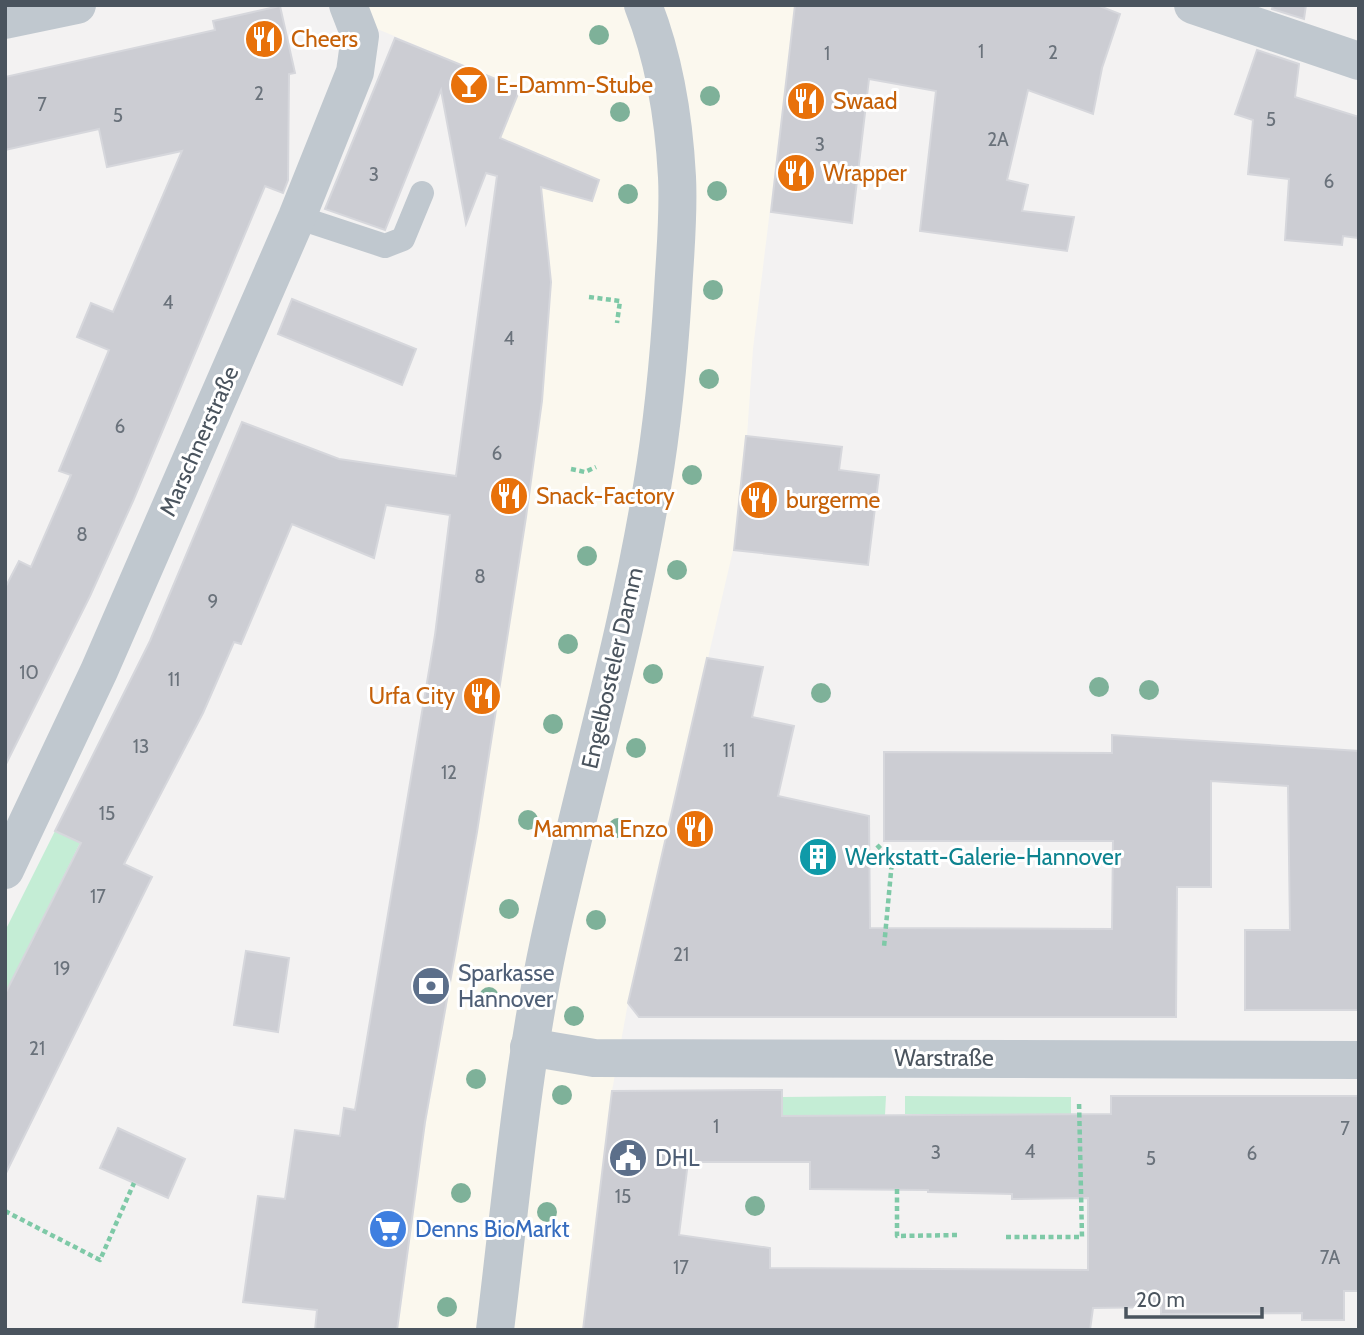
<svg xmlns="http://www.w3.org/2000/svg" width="1364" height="1335" viewBox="0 0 1364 1335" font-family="Cabin,sans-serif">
<rect width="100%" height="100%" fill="#f3f2f2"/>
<polygon fill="#fbf8ee" points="357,5 795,5 753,349 747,436 734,546 628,1003 612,1091 583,1330 398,1330 424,1134 477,832 526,517 542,398 551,282 537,154 500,138 520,89 375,28"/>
<g fill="#c4edd5">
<polygon points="55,831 80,843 5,994 5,931"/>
<polygon points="886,1096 885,1115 782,1117 783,1097"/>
<polygon points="905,1096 1071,1097 1071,1114 905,1114"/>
</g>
<g fill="#cccdd3" stroke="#d6d7dc" stroke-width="2" fill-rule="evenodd">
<polygon points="795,5 1097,5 1120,14 1102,68 1093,114 1028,90 1007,180 1028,185 1022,211 1074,217 1067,251 920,231 936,91 869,79 852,223 771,212"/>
<polygon points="1273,5 1306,5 1304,19 1272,9"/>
<polygon points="280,6 295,73 289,74 288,180 283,193 265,186 133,501 90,596 5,766 5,588 19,561 31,567 71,475 59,471 109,350 77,337 91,303 113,312 182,151 107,167 99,129 5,150 5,77 215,30 213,21"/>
<polygon points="395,38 520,89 500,138 599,180 592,201 541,187 551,282 542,401 526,517 477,832 425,1122 397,1330 315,1330 317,1310 243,1302 258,1196 285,1199 295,1130 340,1136 344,1108 355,1110 435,635 450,515 386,505 374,558 292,524 241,644 234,642 203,713 124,864 152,877 5,1175 5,994 81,843 55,831 150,641 242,422 339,459 456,476 497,176 486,173 466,224 441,90 385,230 325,209"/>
<polygon points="1257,50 1299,64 1295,97 1359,117 1359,238 1343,236 1342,245 1285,240 1289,179 1248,174 1253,120 1235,114"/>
<polygon points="292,299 416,349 402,385 278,334"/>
<polygon points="746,436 842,447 839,470 879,475 868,565 734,550"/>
<polygon points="707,658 763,667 752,717 794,726 778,796 869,816 870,928 1112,929 1113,841 884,841 884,752 1112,753 1112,735 1359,751 1359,1010 1245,1010 1245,930 1290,930 1288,786 1211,781 1211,887 1177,887 1176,1017 639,1017 628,1003"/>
<polygon points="246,951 289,958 278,1032 234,1025"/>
<path d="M782 1090V1116L1111 1114V1096H1359V1291H1344V1320H1302V1313L1161 1314V1307L1093 1308 1090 1330H583L612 1091ZM688 1162H810V1189L928 1190V1192L1012 1194V1199L1088 1198V1270L770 1268V1248L679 1235Z"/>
<polygon points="118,1128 185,1159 168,1198 100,1168"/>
</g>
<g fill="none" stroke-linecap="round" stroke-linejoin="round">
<g stroke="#7ec9a7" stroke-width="4.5" stroke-dasharray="5 3.5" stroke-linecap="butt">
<polyline points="589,297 620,301 617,323"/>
<polyline points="571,469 585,472 596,467"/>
<polyline points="877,845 892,861 884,947"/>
<polyline points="897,1189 897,1236 958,1235"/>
<polyline points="5,1211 100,1260 134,1183"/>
<polyline points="1006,1237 1082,1237 1079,1101"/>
</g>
<polyline stroke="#c0c8cf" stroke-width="24" points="297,217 385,246 403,239 422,193"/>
<g stroke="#c0c8cf" stroke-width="38">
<polyline points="1193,5 1359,61"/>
<polyline points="5,20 77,5"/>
<polyline points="5,870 99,671 297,217 355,72 360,36 348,5"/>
<polyline points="529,1047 594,1058 1359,1060"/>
<path d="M495 1330C511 1200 522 1069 549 942 582 790 627 640 652 487 663 422 669 357 673 292 675 254 679 215 677 177 674 120 664 58 643 5"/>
</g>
</g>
<g fill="#7eb199">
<circle cx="599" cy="35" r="10"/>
<circle cx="710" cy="96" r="10"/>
<circle cx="620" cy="112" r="10"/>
<circle cx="717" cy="191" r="10"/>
<circle cx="628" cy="194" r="10"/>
<circle cx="713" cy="290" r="10"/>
<circle cx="709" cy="379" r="10"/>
<circle cx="692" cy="475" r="10"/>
<circle cx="587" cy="556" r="10"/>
<circle cx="677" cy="570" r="10"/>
<circle cx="568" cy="644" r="10"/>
<circle cx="653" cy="674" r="10"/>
<circle cx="1099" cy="687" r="10"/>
<circle cx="1149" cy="690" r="10"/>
<circle cx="821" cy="693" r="10"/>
<circle cx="553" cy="724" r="10"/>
<circle cx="636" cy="748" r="10"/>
<circle cx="528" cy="820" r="10"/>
<circle cx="618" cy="828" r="10"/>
<circle cx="509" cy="909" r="10"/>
<circle cx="596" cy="920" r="10"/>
<circle cx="489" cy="997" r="10"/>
<circle cx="574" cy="1016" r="10"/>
<circle cx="476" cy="1079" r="10"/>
<circle cx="562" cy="1095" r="10"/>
<circle cx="461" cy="1193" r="10"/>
<circle cx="755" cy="1206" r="10"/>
<circle cx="547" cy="1212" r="10"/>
<circle cx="447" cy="1307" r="10"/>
</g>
<defs>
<symbol id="restaurant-disc" viewBox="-11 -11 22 22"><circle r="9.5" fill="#e8710a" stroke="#fff"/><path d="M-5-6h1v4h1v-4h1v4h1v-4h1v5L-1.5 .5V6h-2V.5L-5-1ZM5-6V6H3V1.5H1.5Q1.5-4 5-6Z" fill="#fff"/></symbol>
<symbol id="bar-disc" viewBox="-11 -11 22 22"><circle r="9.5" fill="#e8710a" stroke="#fff"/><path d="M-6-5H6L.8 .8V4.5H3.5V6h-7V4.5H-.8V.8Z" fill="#fff"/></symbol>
<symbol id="building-disc" viewBox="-11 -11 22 22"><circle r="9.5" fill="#0f9aa8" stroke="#fff"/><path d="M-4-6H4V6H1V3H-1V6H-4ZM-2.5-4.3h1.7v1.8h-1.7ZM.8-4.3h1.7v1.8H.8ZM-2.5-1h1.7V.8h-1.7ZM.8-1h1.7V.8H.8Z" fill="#fff"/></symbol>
<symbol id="bank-disc" viewBox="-11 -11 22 22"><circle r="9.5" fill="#5c6f8a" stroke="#fff"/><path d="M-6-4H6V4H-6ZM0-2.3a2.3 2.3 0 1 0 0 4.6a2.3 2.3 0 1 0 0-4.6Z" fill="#fff"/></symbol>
<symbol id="civic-disc" viewBox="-11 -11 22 22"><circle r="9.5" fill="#5c6f8a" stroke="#fff"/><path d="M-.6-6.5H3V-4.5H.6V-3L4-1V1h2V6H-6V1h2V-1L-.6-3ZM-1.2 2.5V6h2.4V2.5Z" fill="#fff"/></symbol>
<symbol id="supermarket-disc" viewBox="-11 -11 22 22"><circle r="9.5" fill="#3f7fe0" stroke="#fff"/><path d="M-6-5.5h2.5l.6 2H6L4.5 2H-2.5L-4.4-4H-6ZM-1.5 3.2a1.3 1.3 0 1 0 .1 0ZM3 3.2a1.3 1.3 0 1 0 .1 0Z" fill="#fff"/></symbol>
</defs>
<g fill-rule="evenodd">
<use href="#restaurant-disc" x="242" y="17" width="44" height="44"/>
<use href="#bar-disc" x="447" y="63" width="44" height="44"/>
<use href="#restaurant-disc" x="784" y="79" width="44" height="44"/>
<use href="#restaurant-disc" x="774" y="151" width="44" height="44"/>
<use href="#restaurant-disc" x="487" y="474" width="44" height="44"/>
<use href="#restaurant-disc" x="737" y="478" width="44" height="44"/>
<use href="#restaurant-disc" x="460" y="674" width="44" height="44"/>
<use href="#restaurant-disc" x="673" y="807" width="44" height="44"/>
<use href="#building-disc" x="796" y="835" width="44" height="44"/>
<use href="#bank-disc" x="409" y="964" width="44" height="44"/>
<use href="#civic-disc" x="606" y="1136" width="44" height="44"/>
<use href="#supermarket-disc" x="366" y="1207" width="44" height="44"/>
</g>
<g text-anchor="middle" stroke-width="6" stroke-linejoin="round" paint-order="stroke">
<g font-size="19" fill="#6a727b">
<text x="981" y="58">1</text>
<text x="1053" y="59">2</text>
<text x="827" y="60">1</text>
<text x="259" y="100">2</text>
<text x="42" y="111">7</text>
<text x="118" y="122">5</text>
<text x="1271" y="126">5</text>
<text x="998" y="146">2A</text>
<text x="820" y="151">3</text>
<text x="374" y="181">3</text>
<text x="1329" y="188">6</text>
<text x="168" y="309">4</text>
<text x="509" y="345">4</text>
<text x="120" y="433">6</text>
<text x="497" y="460">6</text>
<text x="82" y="541">8</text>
<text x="480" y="583">8</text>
<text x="213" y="608">9</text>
<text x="29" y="679">10</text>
<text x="174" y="686">11</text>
<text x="141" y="753">13</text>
<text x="729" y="757">11</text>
<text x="449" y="779">12</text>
<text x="107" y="820">15</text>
<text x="98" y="903">17</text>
<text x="681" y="961">21</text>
<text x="62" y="975">19</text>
<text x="37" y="1055">21</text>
<text x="716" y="1133">1</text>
<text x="1345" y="1135">7</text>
<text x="1030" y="1158">4</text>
<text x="936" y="1159">3</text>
<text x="1252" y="1160">6</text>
<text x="1151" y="1165">5</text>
<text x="623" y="1203">15</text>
<text x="1330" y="1264">7A</text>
<text x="681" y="1274">17</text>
</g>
<g font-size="23" fill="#c56008" stroke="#fff" text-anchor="start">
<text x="291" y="47">Cheers</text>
<text x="496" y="93">E-Damm-Stube</text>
<text x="833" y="109">Swaad</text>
<text x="823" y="181">Wrapper</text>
<text x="536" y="504">Snack-Factory</text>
<text x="786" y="508">burgerme</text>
<text x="455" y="704" text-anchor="end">Urfa City</text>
<text x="668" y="837" text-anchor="end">Mamma Enzo</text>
</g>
<g font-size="23" fill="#4a545e" stroke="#fff">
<text transform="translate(199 441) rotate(-66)" y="8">Marschnerstraße</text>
<text transform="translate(612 668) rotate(-77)" y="8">Engelbosteler Damm</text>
<text x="944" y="1066">Warstraße</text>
</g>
<g font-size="23" fill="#0d838f" stroke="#fff" text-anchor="start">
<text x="845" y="865">Werkstatt-Galerie-Hannover</text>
</g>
<g font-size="23" fill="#4e5e75" stroke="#fff" text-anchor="start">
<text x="458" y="981">Sparkasse<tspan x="458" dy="26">Hannover</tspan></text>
<text x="655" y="1166">DHL</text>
</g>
<g font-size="23" fill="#366cbe" stroke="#fff" text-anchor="start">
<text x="415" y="1237">Denns BioMarkt</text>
</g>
</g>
<rect width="1364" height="1335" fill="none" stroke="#4a545e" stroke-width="14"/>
<path d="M1126 1307v10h136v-10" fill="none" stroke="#4a545e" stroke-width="3.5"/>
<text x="1136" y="1307" font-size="21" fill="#4a545e" stroke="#ffffff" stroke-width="5" paint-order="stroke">20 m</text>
</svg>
